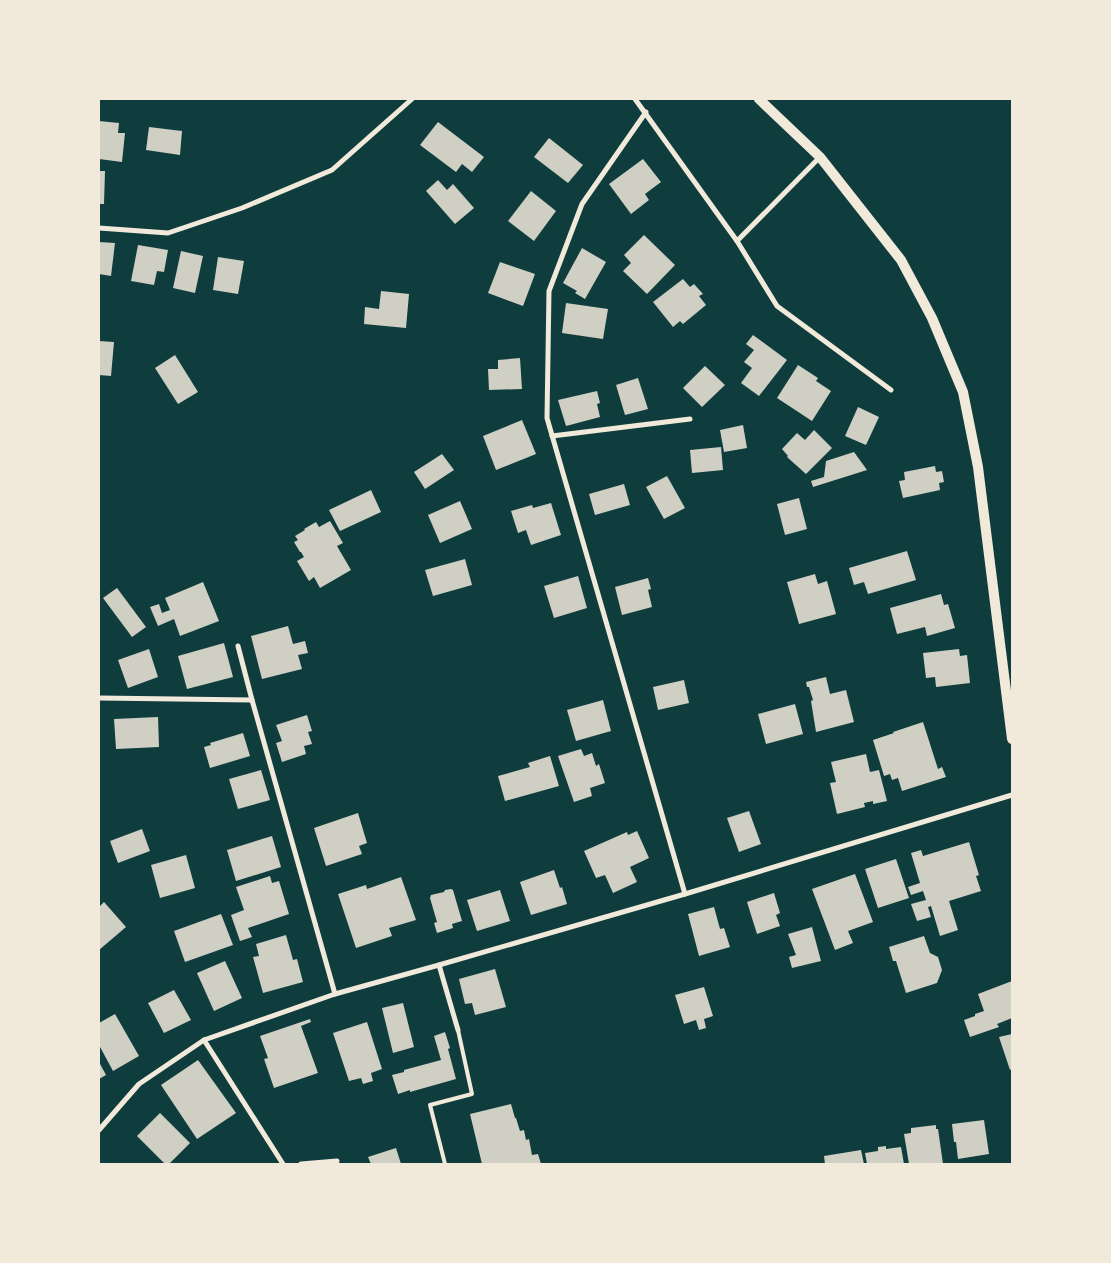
<svg xmlns="http://www.w3.org/2000/svg" width="1111" height="1263" viewBox="0 0 1111 1263" font-family="Lato,sans-serif">
<rect width="100%" height="100%" fill="#0f3d3e"/>
<g fill="#cfcfc3">
<polygon points="99,121 119,123 118,133 125,133 122,162 99,159"/>
<polygon points="438,122 484,157 472,172 462,164 456,172 420,145"/>
<polygon points="149,127 182,131 180,155 146,150"/>
<polygon points="549,138 583,165 568,183 534,157"/>
<polygon points="643,159 661,182 645,194 649,200 631,214 609,184"/>
<polygon points="99,171 105,171 104,204 99,204"/>
<polygon points="438,180 447,190 453,184 474,208 455,224 426,191"/>
<polygon points="531,191 556,211 534,241 508,221"/>
<polygon points="644,235 675,265 647,294 623,271 631,263 624,255"/>
<polygon points="99,242 115,243 111,276 99,274"/>
<polygon points="138,245 168,250 164,272 157,271 154,285 131,281"/>
<polygon points="582,248 606,262 585,299 575,293 577,291 563,283"/>
<polygon points="181,251 203,256 195,293 173,288"/>
<polygon points="218,257 244,261 238,294 213,290"/>
<polygon points="500,262 535,274 523,306 488,293"/>
<polygon points="683,279 690,287 694,284 703,294 699,296 706,305 683,324 680,321 673,327 653,302"/>
<polygon points="381,291 409,294 406,328 364,324 365,307 379,309"/>
<polygon points="566,303 608,309 603,339 562,333"/>
<polygon points="753,335 787,360 759,396 741,383 752,368 744,362 754,350 746,344"/>
<polygon points="99,341 114,342 111,376 99,375"/>
<polygon points="175,355 198,392 178,404 155,368"/>
<polygon points="520,358 522,389 489,390 488,369 498,369 498,360"/>
<polygon points="798,365 818,378 816,381 831,391 812,421 777,398"/>
<polygon points="705,366 725,385 702,407 683,388"/>
<polygon points="638,378 648,409 625,415 616,385"/>
<polygon points="597,391 600,403 597,404 600,417 566,426 558,400"/>
<polygon points="858,407 879,417 866,445 845,436"/>
<polygon points="522,420 536,454 496,470 483,436"/>
<polygon points="743,425 747,448 724,452 720,430"/>
<polygon points="814,430 832,448 806,474 787,457 788,456 782,449 797,433 805,440"/>
<polygon points="721,447 723,470 692,473 690,450"/>
<polygon points="854,452 867,470 813,487 811,481 824,477 826,461"/>
<polygon points="442,454 454,470 425,489 414,472"/>
<polygon points="935,466 936,472 942,471 944,482 939,483 940,490 903,498 899,481 905,480 904,472"/>
<polygon points="667,476 685,508 664,519 646,487"/>
<polygon points="624,484 630,505 595,515 589,494"/>
<polygon points="371,490 381,512 340,531 329,510"/>
<polygon points="799,498 807,529 785,535 777,504"/>
<polygon points="460,501 472,529 440,543 428,515"/>
<polygon points="551,503 561,535 531,545 526,530 518,533 511,511 532,505 533,508"/>
<polygon points="330,521 343,543 337,546 351,570 320,588 314,577 309,581 297,561 304,557 301,552 300,552 294,542 298,540 295,536 305,530 304,529 316,522 319,527"/>
<polygon points="907,551 916,580 868,594 864,582 854,585 849,568"/>
<polygon points="465,559 472,585 433,596 425,570"/>
<polygon points="815,574 818,584 827,581 836,614 799,624 787,582"/>
<polygon points="578,576 587,608 554,618 544,586"/>
<polygon points="648,578 651,589 648,590 652,607 622,615 615,587"/>
<polygon points="203,582 219,621 180,636 174,619 158,626 150,607 159,604 162,613 170,610 165,598"/>
<polygon points="117,588 146,627 132,637 103,598"/>
<polygon points="941,594 944,605 948,604 955,628 927,636 925,627 897,634 890,608"/>
<polygon points="288,626 293,644 305,641 308,653 298,655 302,669 262,679 251,636"/>
<polygon points="224,643 233,677 187,689 178,656"/>
<polygon points="149,649 158,677 128,688 118,660"/>
<polygon points="959,649 960,656 967,655 970,683 936,687 935,677 926,678 923,653"/>
<polygon points="826,677 830,694 846,690 854,722 816,732 811,701 813,700 809,687 807,687 806,682"/>
<polygon points="684,680 689,703 658,710 653,687"/>
<polygon points="603,700 611,731 576,741 567,710"/>
<polygon points="795,704 803,734 766,744 758,714"/>
<polygon points="307,715 312,731 308,732 312,744 304,746 306,754 282,762 276,743 282,741 276,725"/>
<polygon points="158,717 159,747 116,749 114,719"/>
<polygon points="923,722 938,769 942,767 946,777 902,791 898,778 892,780 890,774 884,776 873,740 894,733 893,732"/>
<polygon points="243,733 250,756 210,768 204,747 211,745 210,743"/>
<polygon points="581,749 584,756 592,753 596,766 599,764 605,783 590,788 592,796 574,802 558,756"/>
<polygon points="866,754 870,772 879,770 887,801 873,804 873,801 864,803 865,807 837,814 830,783 836,782 831,762"/>
<polygon points="550,756 559,786 505,801 498,776 530,767 528,763"/>
<polygon points="261,770 270,800 238,809 229,779"/>
<polygon points="749,811 761,844 739,852 727,818"/>
<polygon points="358,813 367,843 359,846 362,854 326,866 314,828"/>
<polygon points="142,829 150,851 118,863 110,841"/>
<polygon points="637,831 649,858 630,867 637,882 613,893 605,875 596,878 584,851 627,832 628,835"/>
<polygon points="272,836 281,867 236,881 227,850"/>
<polygon points="969,842 979,875 976,876 981,891 949,901 958,930 940,936 931,906 928,907 931,917 917,921 911,904 926,900 923,891 911,895 908,887 920,883 911,853 921,850 923,856"/>
<polygon points="186,855 195,888 160,898 151,865"/>
<polygon points="896,859 909,898 878,908 865,869"/>
<polygon points="554,870 560,888 562,887 567,904 531,915 520,882"/>
<polygon points="855,874 873,922 848,931 853,943 835,950 812,889"/>
<polygon points="270,876 272,883 279,881 289,914 248,928 252,937 240,941 231,915 244,910 236,887"/>
<polygon points="401,877 416,920 389,928 392,936 356,948 338,894 366,885 367,889"/>
<polygon points="451,889 453,890 462,921 452,924 453,928 437,933 434,923 437,922 430,898 431,895 444,892 445,890"/>
<polygon points="500,890 510,921 477,931 467,900"/>
<polygon points="774,893 780,913 776,915 780,926 757,934 747,902"/>
<polygon points="104,902 126,927 99,950 99,907"/>
<polygon points="714,907 720,929 724,928 730,947 699,956 688,914"/>
<polygon points="221,914 233,945 185,962 174,931"/>
<polygon points="812,927 821,961 792,968 789,957 796,955 788,934"/>
<polygon points="286,935 293,960 297,959 303,982 263,993 253,957 259,956 256,944"/>
<polygon points="924,936 930,953 938,957 942,970 937,983 906,993 896,961 893,961 889,947"/>
<polygon points="225,961 242,998 214,1011 197,973"/>
<polygon points="495,969 506,1007 475,1015 472,1003 465,1004 459,979"/>
<polygon points="1012,981 1012,1018 997,1024 999,1027 970,1037 964,1020 975,1016 975,1014 984,1011 978,994"/>
<polygon points="704,987 713,1016 704,1019 706,1028 699,1030 696,1020 684,1024 675,995"/>
<polygon points="174,990 191,1020 164,1033 148,1003"/>
<polygon points="403,1003 414,1047 393,1053 382,1008"/>
<polygon points="115,1014 139,1056 113,1071 99,1045 99,1023"/>
<polygon points="310,1019 311,1022 301,1026 318,1073 274,1088 264,1059 268,1058 260,1036"/>
<polygon points="367,1022 382,1069 371,1073 373,1081 363,1084 361,1078 349,1081 333,1033"/>
<polygon points="445,1032 450,1048 448,1049 456,1079 410,1092 410,1090 398,1094 392,1075 404,1072 404,1070 441,1060 434,1036"/>
<polygon points="1012,1034 1012,1069 1010,1070 999,1037"/>
<polygon points="198,1060 236,1113 197,1139 161,1085"/>
<polygon points="99,1062 106,1075 99,1079"/>
<polygon points="511,1104 515,1118 516,1118 520,1131 524,1130 526,1140 529,1139 532,1155 538,1154 541,1164 482,1164 470,1114"/>
<polygon points="160,1113 190,1143 169,1164 165,1164 137,1136"/>
<polygon points="984,1120 989,1154 958,1159 956,1142 954,1142 952,1124"/>
<polygon points="936,1125 936,1129 938,1129 943,1164 909,1164 904,1134 911,1133 911,1128"/>
<polygon points="886,1146 886,1149 901,1147 904,1164 867,1164 865,1153 878,1151 878,1147"/>
<polygon points="396,1148 401,1164 371,1164 368,1157"/>
<polygon points="861,1150 864,1164 825,1164 824,1156"/>
</g>
<g fill="none" stroke-linecap="round" stroke-linejoin="round">
<polyline stroke="#f1e9da" stroke-width="4" points="445,1164 430,1105 472,1094 458,1030"/>
<g stroke="#f1e9da" stroke-width="5">
<polyline points="635,99 737,241 777,306 891,390"/>
<polyline points="646,112 582,204 549,291 547,418 685,894"/>
<polyline points="99,228 168,233 242,208 332,170 412,99"/>
<polyline points="737,241 820,157"/>
<polyline points="552,436 690,419"/>
<polyline points="238,646 252,700 335,994"/>
<polyline points="99,698 252,700"/>
<polyline points="439,965 458,1030"/>
<polyline points="204,1040 283,1164"/>
<polyline points="99,1130 139,1084 204,1040 335,994 439,965 685,894 1012,795"/>
<polyline points="301,1164 337,1161"/>
</g>
<polyline stroke="#f1e9da" stroke-width="10" points="759,99 820,157 901,260 932,318 963,392 978,467 1012,739"/>
</g>
<rect width="1111" height="1263" fill="none" stroke="#f1e9da" stroke-width="200"/>
</svg>
